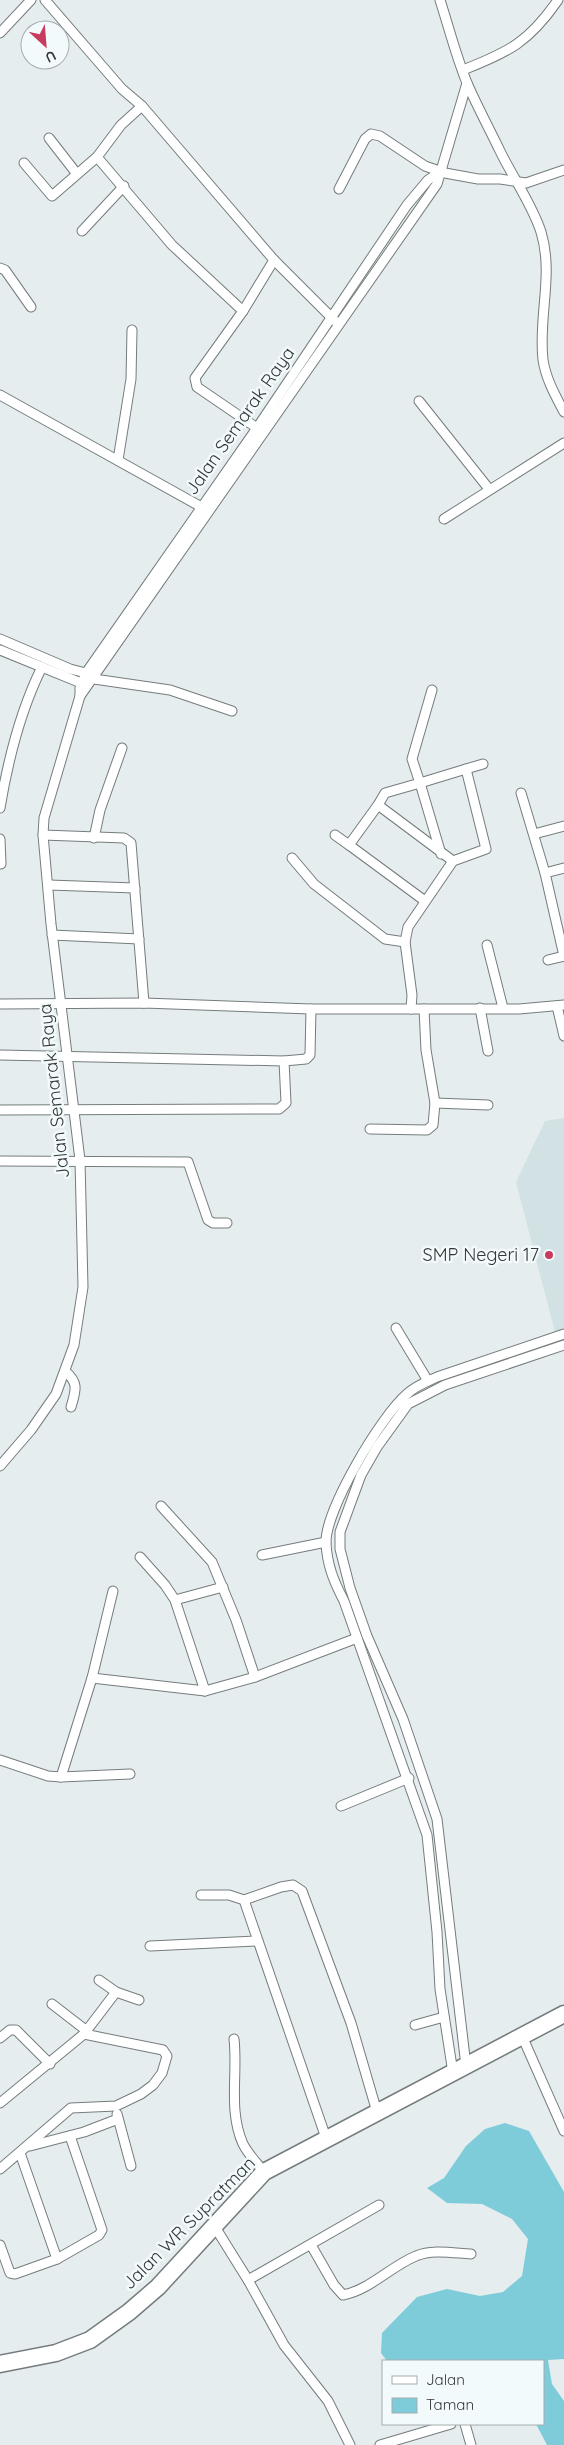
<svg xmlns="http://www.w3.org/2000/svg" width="564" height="2445" viewBox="0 0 564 2445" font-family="Quicksand,sans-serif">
<rect width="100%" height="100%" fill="#e5edee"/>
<polygon fill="#d1e1e4" points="564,1118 564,1328 555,1332 516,1182 545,1121"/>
<polygon fill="#7eccda" points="505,2123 529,2131 564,2192 564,2359 548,2360 552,2384 564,2401 564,2445 547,2445 536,2424 543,2424 543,2361 387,2361 381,2353 382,2333 417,2297 447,2289 480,2296 503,2292 522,2276 528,2239 512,2219 482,2204 447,2203 427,2188 444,2178 466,2146 485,2129"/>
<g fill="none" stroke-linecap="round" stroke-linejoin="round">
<defs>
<g id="street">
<polyline points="45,0 122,89 142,106 274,260 335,321"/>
<path d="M440 0C449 28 456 56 467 83 477 106 489 128 500 151 513 178 532 204 541 232 554 275 538 316 543 360 546 379 555 395 564 412"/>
<polyline points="0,33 31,0"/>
<path d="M463 70C509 52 529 42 558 0"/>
<polyline points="49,138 77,174"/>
<polyline points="97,157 172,245 243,311"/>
<polyline points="24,163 52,196 97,157 121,125 142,106"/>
<polyline points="339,189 365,139 371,134 380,136 425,166 445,173 478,179 500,179 526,183 564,170"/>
<polyline points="82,231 124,186"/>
<polyline points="0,268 5,270 31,307"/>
<polyline points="0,395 205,509"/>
<polyline points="419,401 489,489"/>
<polyline points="257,428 197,387 195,378 243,311 274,260"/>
<polyline points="118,460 131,379 132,330"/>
<polyline points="444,519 564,443"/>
<polyline points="0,639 70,669 86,673 94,679 170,690 232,711"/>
<polyline points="0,650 86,685"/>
<polyline points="80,696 437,184 467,83"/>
<polyline points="466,769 483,764"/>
<polyline points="521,793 545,873 564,956"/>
<polyline points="378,805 385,793 420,783 412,759 432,690"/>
<path d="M0 808C8 760 20 711 42 667"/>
<polyline points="534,834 564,826"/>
<polyline points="43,835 124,838 131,843 144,1003"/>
<polyline points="335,835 349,845"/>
<polyline points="94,838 100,810 122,748"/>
<polyline points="0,839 1,864"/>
<polyline points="292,858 314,884 385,939 405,942"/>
<polyline points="545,873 564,868"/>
<polyline points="49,885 135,888"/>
<polyline points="425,901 349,845 378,805 453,861"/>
<polyline points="52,935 139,939"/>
<polyline points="487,945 503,1008"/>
<polyline points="548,960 564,956"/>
<polyline points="0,1004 144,1003 311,1009 519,1009 564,1005"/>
<polyline points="557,1006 564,1036"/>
<polyline points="480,1008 488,1051"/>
<polyline points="411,1009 412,995 405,942 408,927 453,861 486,849 466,769 420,783 441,854"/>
<polyline points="0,1055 284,1061 306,1059 310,1055 311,1009"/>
<polyline points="435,1103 488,1105"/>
<polyline points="0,1110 279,1109 286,1103 284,1061"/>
<polyline points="370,1129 427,1130 433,1125 435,1103 426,1050 424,1009"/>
<polyline points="0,1161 188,1162 208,1220 213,1223 227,1223"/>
<polyline points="396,1328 428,1381"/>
<path d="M65 1371C79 1383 76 1390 71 1407"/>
<polyline points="0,1466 31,1430 56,1394 74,1345 83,1287 80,1160 51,924 43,835 44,818 80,696 80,688 86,673 257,428 407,205 428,180 440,172"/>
<polyline points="161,1506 212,1562 236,1620 255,1677"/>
<polyline points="262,1555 326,1542"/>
<polyline points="140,1557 165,1585 175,1600 205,1691"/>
<polyline points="175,1600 223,1587"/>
<polyline points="92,1678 205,1691 255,1677 357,1638"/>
<polyline points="0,1760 48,1776 61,1777 130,1774"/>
<polyline points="61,1777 92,1678 113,1591"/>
<polyline points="341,1806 409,1778"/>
<polyline points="201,1895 229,1895 244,1900 326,2138"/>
<polyline points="244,1900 281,1887 293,1885 302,1891 351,2023 377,2112"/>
<polyline points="150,1946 258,1941"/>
<polyline points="99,1980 116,1992 139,2000"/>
<polyline points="52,2004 87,2031"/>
<polyline points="415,2025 444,2017"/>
<polyline points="522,2036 564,2131"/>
<polyline points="0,2038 10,2030 16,2030 50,2064"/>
<path d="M234 2039C238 2073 228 2111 243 2144 248 2154 257 2163 264 2172"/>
<polyline points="466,2066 437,1819 403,1719 367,1636 350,1588 340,1549 340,1532 361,1475 377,1447 408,1404 445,1385 564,1345"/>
<path d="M453 2073 440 1989 437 1932 427 1835 344 1601C334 1582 327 1565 326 1543 325 1510 381 1416 407 1394 415 1386 426 1382 437 1377L564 1334"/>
<polyline points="0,2103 84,2034"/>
<polyline points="117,2114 131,2166"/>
<polyline points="30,2146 84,2132 118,2119"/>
<polyline points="20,2153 57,2259"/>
<polyline points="0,2169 71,2108 116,2106 141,2094 153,2085 162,2073 167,2056 163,2050 84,2034 116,1992"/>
<polyline points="215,2227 248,2280 284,2345 328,2401 350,2445"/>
<polyline points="0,2245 10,2273 15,2274 57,2259 99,2235 102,2230 100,2224 70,2136"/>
<path d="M311 2245 334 2285 343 2295C370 2290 391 2266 416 2256 432 2249 453 2253 471 2254"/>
<polyline points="248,2280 379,2205"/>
<polyline points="465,2424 471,2445"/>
<polyline points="380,2445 451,2424"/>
</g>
<polyline id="highway" points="0,2364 56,2353 90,2340 129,2312 158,2287 264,2172 564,2014"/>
</defs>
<use href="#street" stroke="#757c7d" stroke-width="11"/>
<use href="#highway" stroke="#757c7d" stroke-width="19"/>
<use href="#street" stroke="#fff" stroke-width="9"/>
<use href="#highway" stroke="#fff" stroke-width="16"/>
</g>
<circle fill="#c93a5f" stroke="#f2fafb" stroke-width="2" cx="549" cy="1255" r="5"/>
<g text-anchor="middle" stroke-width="5" stroke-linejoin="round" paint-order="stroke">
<g font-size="18" fill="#353738" stroke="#f2fafb">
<text transform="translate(240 421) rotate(-55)" y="6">Jalan Semarak Raya</text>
<text transform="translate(54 1091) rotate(-96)" y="6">Jalan Semarak Raya</text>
<text transform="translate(189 2223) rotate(-45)" y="6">Jalan WR Supratman</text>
</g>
<g font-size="18" fill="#353738" stroke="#f2fafb" text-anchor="end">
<text x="539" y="1261">SMP Negeri 17</text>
</g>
</g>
<rect x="382" y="2360" width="162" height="65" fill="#f2fafb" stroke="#a6acad"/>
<rect x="392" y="2376" width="25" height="8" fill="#ffffff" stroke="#a6acad"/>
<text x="426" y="2385" font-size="15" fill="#353738">Jalan</text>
<rect x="392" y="2398" width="25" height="15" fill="#7eccda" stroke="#a6acad"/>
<text x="426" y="2410" font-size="15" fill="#353738">Taman</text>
<g transform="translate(45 45) rotate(154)"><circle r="24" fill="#f2fafb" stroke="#a6acad"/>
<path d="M0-4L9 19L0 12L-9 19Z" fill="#c93a5f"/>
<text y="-8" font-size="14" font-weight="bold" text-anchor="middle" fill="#353738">U</text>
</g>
</svg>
